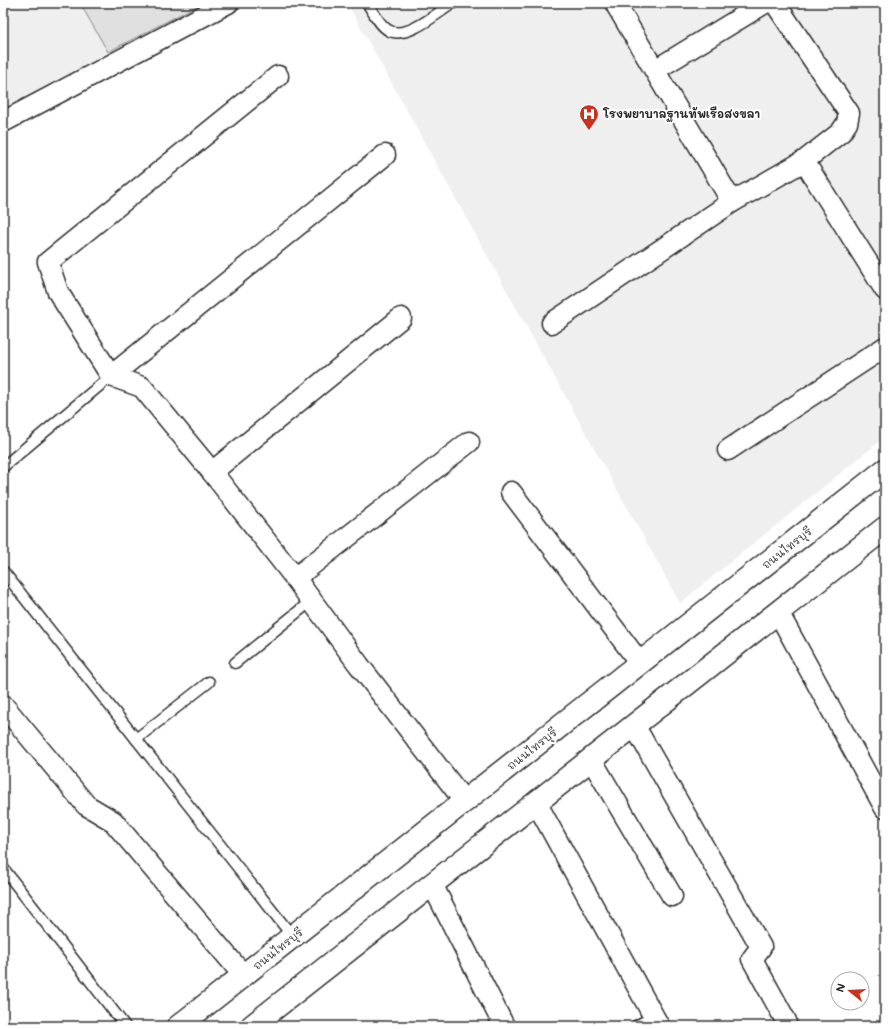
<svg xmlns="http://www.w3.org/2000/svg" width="888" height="1029" viewBox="0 0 888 1029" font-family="Mali,'Playpen Sans Thai',sans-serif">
<rect width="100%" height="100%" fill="#fff"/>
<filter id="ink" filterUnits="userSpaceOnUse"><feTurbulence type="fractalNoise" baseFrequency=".025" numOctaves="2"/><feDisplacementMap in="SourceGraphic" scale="8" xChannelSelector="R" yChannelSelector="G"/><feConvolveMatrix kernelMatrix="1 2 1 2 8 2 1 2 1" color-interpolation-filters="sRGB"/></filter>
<g filter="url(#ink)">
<g fill="#efefef">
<polygon points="3,3 202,3 3,108"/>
<polygon points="347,3 885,3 885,437 680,603"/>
</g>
<polygon fill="#e0e0e0" stroke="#868686" points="80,3 202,3 108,52"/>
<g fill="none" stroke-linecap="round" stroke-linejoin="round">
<defs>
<g id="lane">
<path d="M367 3C373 11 379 25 388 30 406 41 437 13 453 3"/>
<polyline points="3,467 111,376"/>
<polyline points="3,571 293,937"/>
<polyline points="235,663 311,601"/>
<polyline points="136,739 209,682"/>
<polyline points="3,868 125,1026"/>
<polyline points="636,1026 645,1021"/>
</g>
<g id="street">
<polyline points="615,3 732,202"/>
<polyline points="655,70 765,3"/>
<polyline points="278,76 48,262 58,292 111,376 142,387 212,472 295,578 359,665 465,802"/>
<polyline points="3,122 228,3"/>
<polyline points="804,161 885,290"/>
<polyline points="552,323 732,202 804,161 841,132 847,123 849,113 775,3"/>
<polyline points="111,376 385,155"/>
<polyline points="728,450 885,347"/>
<polyline points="212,472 401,318"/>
<polyline points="511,492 640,663"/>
<polyline points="295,578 469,442"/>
<polyline points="778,612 885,808"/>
<polyline points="3,705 86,805 113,821 244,976"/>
<polyline points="634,725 761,947 752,959 786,1021"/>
<polyline points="591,759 672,896"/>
<polyline points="536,802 659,1026"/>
<polyline points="432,884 504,1026"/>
</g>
<g id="primary">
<polyline points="179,1026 885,470"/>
<polyline points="252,1026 885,528"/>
</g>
</defs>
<use href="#lane" stroke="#2b2b2b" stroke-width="13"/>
<use href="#street" stroke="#2b2b2b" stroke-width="23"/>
<use href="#primary" stroke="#2b2b2b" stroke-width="25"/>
<use href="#lane" stroke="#fff" stroke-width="10"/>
<use href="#street" stroke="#fff" stroke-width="20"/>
<use href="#primary" stroke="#fff" stroke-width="22"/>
</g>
</g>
<defs>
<symbol id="hospital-pin" viewBox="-11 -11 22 30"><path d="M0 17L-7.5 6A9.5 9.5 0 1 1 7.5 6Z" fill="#c8321e" stroke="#fff"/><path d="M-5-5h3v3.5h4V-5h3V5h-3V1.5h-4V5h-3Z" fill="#fff"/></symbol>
</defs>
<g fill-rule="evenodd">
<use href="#hospital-pin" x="578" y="103" width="22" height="30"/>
</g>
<g text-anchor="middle" stroke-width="4" stroke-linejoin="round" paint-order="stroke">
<g font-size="11" font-weight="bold" fill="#2b2b2b" stroke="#fff" text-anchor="start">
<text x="603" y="118">โรงพยาบาลฐานทัพเรือสงขลา</text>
</g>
<g font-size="11" fill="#2b2b2b" stroke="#fff">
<text transform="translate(787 548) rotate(-38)" y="4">ถนนไทรบุรี</text>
<text transform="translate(532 749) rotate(-38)" y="4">ถนนไทรบุรี</text>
<text transform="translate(278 949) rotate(-38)" y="4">ถนนไทรบุรี</text>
</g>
</g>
<rect width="888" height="1029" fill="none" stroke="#fff" stroke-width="16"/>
<rect x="8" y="8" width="872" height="1013" fill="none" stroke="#2b2b2b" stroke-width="1.5" filter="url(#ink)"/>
<g transform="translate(850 991) rotate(288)"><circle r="19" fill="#ffffff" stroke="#aaaaaa"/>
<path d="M0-3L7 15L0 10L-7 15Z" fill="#c8321e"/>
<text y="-6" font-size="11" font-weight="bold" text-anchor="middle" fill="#2b2b2b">N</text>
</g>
</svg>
